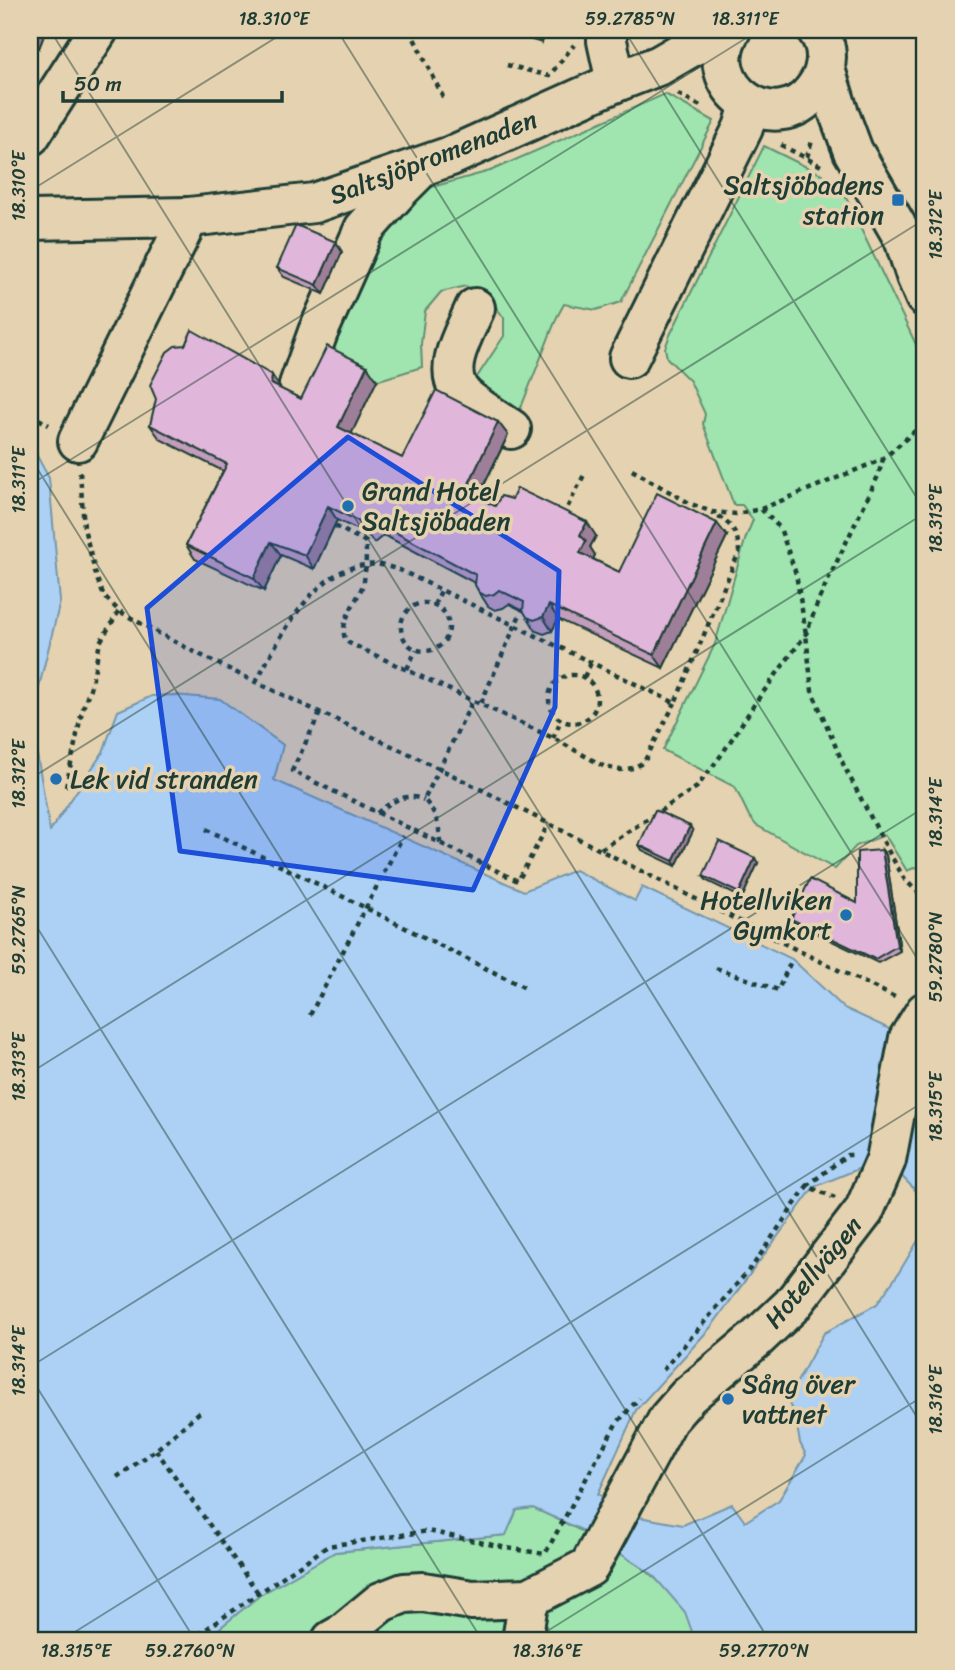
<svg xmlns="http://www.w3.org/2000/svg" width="955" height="1670" viewBox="0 0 955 1670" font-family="Sriracha,sans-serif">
<rect width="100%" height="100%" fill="#e5d2b0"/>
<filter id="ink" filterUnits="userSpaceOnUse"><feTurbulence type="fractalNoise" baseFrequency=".0143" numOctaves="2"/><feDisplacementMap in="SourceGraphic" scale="14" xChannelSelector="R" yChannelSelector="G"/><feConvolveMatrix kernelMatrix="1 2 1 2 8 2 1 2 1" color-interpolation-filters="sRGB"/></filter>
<g filter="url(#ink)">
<g fill="#a0e4af" stroke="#609072" stroke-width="2">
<polygon points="665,94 714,121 621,302 596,310 564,304 557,317 520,410 508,411 480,391 477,377 504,336 504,318 491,300 466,286 441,292 425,311 421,344 422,367 376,381 330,355 358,268 403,195 490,171"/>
<polygon points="764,146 839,183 922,357 925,368 925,863 907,871 885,835 856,846 835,869 756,825 749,816 735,787 663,750 715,644 746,537 753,520 742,505 734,505 703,424 705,414 690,381 667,358 665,348 670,335"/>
<path d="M533 1508C587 1533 649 1560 684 1610 690 1618 692 1631 695 1640H205L260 1595 335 1552 505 1535 517 1510Z"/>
</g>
<polygon fill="#add1f5" stroke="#7496a8" stroke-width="2" points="30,443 49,478 60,602 31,719 50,831 103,752 118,711 152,696 174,695 220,699 283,745 274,780 524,891 575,870 635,901 642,887 792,959 844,1008 909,1038 925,1039 925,1213 921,1196 886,1160 863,1167 814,1187 711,1327 636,1410 598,1494 639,1517 683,1525 732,1504 745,1522 779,1500 806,1455 800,1443 795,1415 787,1400 824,1333 877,1304 898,1274 925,1229 925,1640 695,1640 685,1612 652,1574 586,1532 533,1508 517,1510 506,1535 335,1552 260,1595 205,1640 30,1640"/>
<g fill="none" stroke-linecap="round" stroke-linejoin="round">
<defs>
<g id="minor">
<polyline points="607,30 607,41 616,82"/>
<path d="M731 30C696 86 776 142 814 90 818 84 822 79 824 71 828 57 826 42 817 30"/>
<polyline points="825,69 838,111 853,151 904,239 916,276 925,297"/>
<polyline points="30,136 98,30"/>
<polyline points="30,220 189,217 314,203 451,156 616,82 660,65 720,30"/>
<path d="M475 308C465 332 443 366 459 390 466 401 499 421 511 429"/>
<polyline points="629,358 743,128 750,105"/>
<polyline points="299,385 318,332 364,229 400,189 418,171"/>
<polyline points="78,441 189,217"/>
<polyline points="332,1640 341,1635 381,1602 404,1593 423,1592 472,1600 529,1598 589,1567 668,1419 688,1396 756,1339 792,1305 864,1211 886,1160 909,1038 925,1012"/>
<polyline points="522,1640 529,1598"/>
</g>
</defs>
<use href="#minor" stroke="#1f3d34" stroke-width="44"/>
<g stroke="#1f3d34" stroke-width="4.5" stroke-dasharray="5 5" stroke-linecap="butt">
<polyline points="410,30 444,99"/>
<polyline points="915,30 925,50"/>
<polyline points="507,65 549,76 574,45"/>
<polyline points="678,94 704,108"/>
<polyline points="781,145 823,167"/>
<polyline points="807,157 812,141"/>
<polyline points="921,330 925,340"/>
<polyline points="30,414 49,425"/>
<polyline points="632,470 691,504 712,512 736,514 761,509 883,459 925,422"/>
<path d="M80 472 84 528 97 579 104 596 119 611C223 671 334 717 442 770 594 845 743 926 897 998"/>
<polyline points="761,509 780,528 796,574 806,634 812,691 844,766 890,854 905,880 925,899"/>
<polyline points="563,516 585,473"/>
<path d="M335 526 366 542C366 555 366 568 364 581 360 599 335 625 347 642L553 738 605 767 620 770 633 768 644 762 675 703"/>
<circle cx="425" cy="627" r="24"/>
<polyline points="434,605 441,591"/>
<polyline points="407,669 416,650"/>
<circle cx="573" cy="699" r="24"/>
<polyline points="584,677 591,663"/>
<path d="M256 682C278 641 312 570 365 565 378 563 391 567 402 571L675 703 739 552C738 529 730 524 712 512"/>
<polyline points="481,703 522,610"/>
<polyline points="320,713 292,771 518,881 549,823"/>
<polyline points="553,738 561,720"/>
<polyline points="66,787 82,711 92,683 100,642 119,611"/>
<path d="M377 813C392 801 406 792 424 800"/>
<polyline points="206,829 366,908 527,989"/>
<path d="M440 843C440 827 436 811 424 800L473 700"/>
<polyline points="601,849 697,787 722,754 756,702 806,634 819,599 878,476 883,459"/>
<polyline points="716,968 778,990 792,959"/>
<polyline points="310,1015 403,836"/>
<polyline points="807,1186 847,1155 854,1155"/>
<polyline points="663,1370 754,1264 807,1186 835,1198"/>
<polyline points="156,1450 259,1594"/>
<polyline points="117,1477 156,1450 201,1411"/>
<polyline points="190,1640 328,1546 428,1531 507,1548 545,1554 616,1424 639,1398"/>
</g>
<use href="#minor" stroke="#e5d2b0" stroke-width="38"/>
</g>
<g fill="#c29dbc" stroke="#1f3d34" stroke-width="2">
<polygon points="30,30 46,30 39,48 30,45"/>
<polygon points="499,30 545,30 542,43"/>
<polygon points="336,242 342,252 324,294 284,277 277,268"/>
<polygon points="377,380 351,434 402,458 498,422 508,435 478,498 495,506 596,536 590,547 595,555 593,559 619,572 727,536 663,668 558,619 552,631 544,634 536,631 524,611 509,604 503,608 495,610 488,606 479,592 475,583 384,535 374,543 367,534 337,520 314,569 281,555 264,591 195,559 186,545 223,471 160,439 150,425 281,389 301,399"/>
<polygon points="693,831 676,866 642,850 639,845"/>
<polygon points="882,850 886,855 900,951 878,963 794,923 791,919 857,903"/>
<polygon points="758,863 742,898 707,881 703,876"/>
</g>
<g fill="#9e7f99" stroke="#1f3d34" stroke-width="2">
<polygon points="36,30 46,30 39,48 33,39"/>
<polygon points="536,30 545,30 542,43 535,33"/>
<polygon points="336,242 342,252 324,294 317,285"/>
<polygon points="367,366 377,380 348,441 338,427"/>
<polygon points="272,375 281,389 271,384"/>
<polygon points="498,422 508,435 474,505 465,492"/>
<polygon points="328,506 337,520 314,569 305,555"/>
<polygon points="587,522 596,536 590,547 595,555 590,566 580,553 580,535"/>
<polygon points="717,523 727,536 663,668 654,655"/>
<polygon points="271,542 281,555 264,591 254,578"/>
<polygon points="549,605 558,619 552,631 543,617"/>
<polygon points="690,826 693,831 676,866 673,861"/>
<polygon points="882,850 886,855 900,951 897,946"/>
<polygon points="755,858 758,863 742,898 739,893"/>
</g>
<g fill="#e1b6db" stroke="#1f3d34" stroke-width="2">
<polygon points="30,30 36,30 33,39 30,38"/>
<polygon points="524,30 536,30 535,33"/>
<polygon points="296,225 336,242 317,285 277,268"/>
<polygon points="192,330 272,375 271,384 301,399 327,346 367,366 338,427 402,458 436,390 498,422 465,492 495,506 501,496 512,499 517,488 587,522 580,535 586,541 580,553 619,572 657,493 717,523 654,655 549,605 543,617 534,620 527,617 523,610 524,602 499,590 494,594 486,596 479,592 475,585 476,575 374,521 364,530 358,521 328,506 305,555 271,542 254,578 186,545 227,464 150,425 156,399 150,385 167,352 175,346 185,345"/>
<polygon points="655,810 690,826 673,861 639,845"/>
<polygon points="719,841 755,858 739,893 703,876"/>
<polygon points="882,850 897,946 875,959 791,919 810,879 857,903 857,852"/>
</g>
</g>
<path fill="#1d4ed8" fill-opacity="0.2" stroke="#1d4ed8" stroke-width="5" stroke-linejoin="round" d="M348 437 559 571 555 707 473 890 180 851 147 608Z"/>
<path fill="none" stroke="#1f3d34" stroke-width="2" stroke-opacity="0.45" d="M50 30 925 1430M337 30 925 971M624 30 925 511M911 30 925 52M30 191 288 30M30 457 769 1640M30 485 759 30M30 779 925 219M30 916 482 1640M30 1073 925 513M30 1367 925 807M30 1376 195 1640M62 1640 925 1101M533 1640 925 1395"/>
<g fill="#1f6fb2" stroke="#e5d2b0" stroke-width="2.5">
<rect x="891" y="193" width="14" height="14" rx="3.5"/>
<circle cx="348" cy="506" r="7"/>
<circle cx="56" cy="779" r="7"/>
<circle cx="846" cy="915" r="7"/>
<circle cx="728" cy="1399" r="7"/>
</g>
<g text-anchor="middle" stroke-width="7" stroke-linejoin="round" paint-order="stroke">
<g font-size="26" fill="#1f3d34" stroke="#e5d2b0">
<text transform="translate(433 157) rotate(-21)" y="9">Saltsjöpromenaden</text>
<text transform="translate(813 1272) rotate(-50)" y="9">Hotellvägen</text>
</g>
<g font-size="26" fill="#1f3d34" stroke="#e5d2b0" text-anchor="start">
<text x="884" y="194" text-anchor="end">Saltsjöbadens<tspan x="884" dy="30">station</tspan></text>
<text x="362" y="500">Grand Hotel<tspan x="362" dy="30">Saltsjöbaden</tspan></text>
<text x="70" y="788">Lek vid stranden</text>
<text x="832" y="909" text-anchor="end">Hotellviken<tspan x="832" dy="30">Gymkort</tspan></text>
<text x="742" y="1393">Sång över<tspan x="742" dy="30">vattnet</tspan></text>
</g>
</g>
<rect width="955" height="1670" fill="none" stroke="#e5d2b0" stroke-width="77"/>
<path d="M63 91v10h219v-10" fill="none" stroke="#1f3d34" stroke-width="3.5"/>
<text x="74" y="91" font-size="21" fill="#1f3d34" stroke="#e5d2b0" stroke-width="5" paint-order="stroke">50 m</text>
<rect x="38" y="38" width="878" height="1594" fill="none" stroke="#1f3d34" stroke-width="2.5"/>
<g font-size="18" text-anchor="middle" fill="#1f3d34">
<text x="274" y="25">18.310°E</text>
<text x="630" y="25">59.2785°N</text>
<text x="745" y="25">18.311°E</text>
<text transform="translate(19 186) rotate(-90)" y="6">18.310°E</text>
<text transform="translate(936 225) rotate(-90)" y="6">18.312°E</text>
<text transform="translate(19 480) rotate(-90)" y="6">18.311°E</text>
<text transform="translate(936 519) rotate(-90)" y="6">18.313°E</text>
<text transform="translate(19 774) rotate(-90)" y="6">18.312°E</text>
<text transform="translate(936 813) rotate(-90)" y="6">18.314°E</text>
<text transform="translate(19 930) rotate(-90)" y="6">59.2765°N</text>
<text transform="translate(936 957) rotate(-90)" y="6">59.2780°N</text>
<text transform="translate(19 1067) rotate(-90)" y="6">18.313°E</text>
<text transform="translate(936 1107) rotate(-90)" y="6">18.315°E</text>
<text transform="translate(19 1361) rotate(-90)" y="6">18.314°E</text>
<text transform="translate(936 1400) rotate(-90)" y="6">18.316°E</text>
<text x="76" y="1657">18.315°E</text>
<text x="190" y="1657">59.2760°N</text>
<text x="547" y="1657">18.316°E</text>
<text x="764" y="1657">59.2770°N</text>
</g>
</svg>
